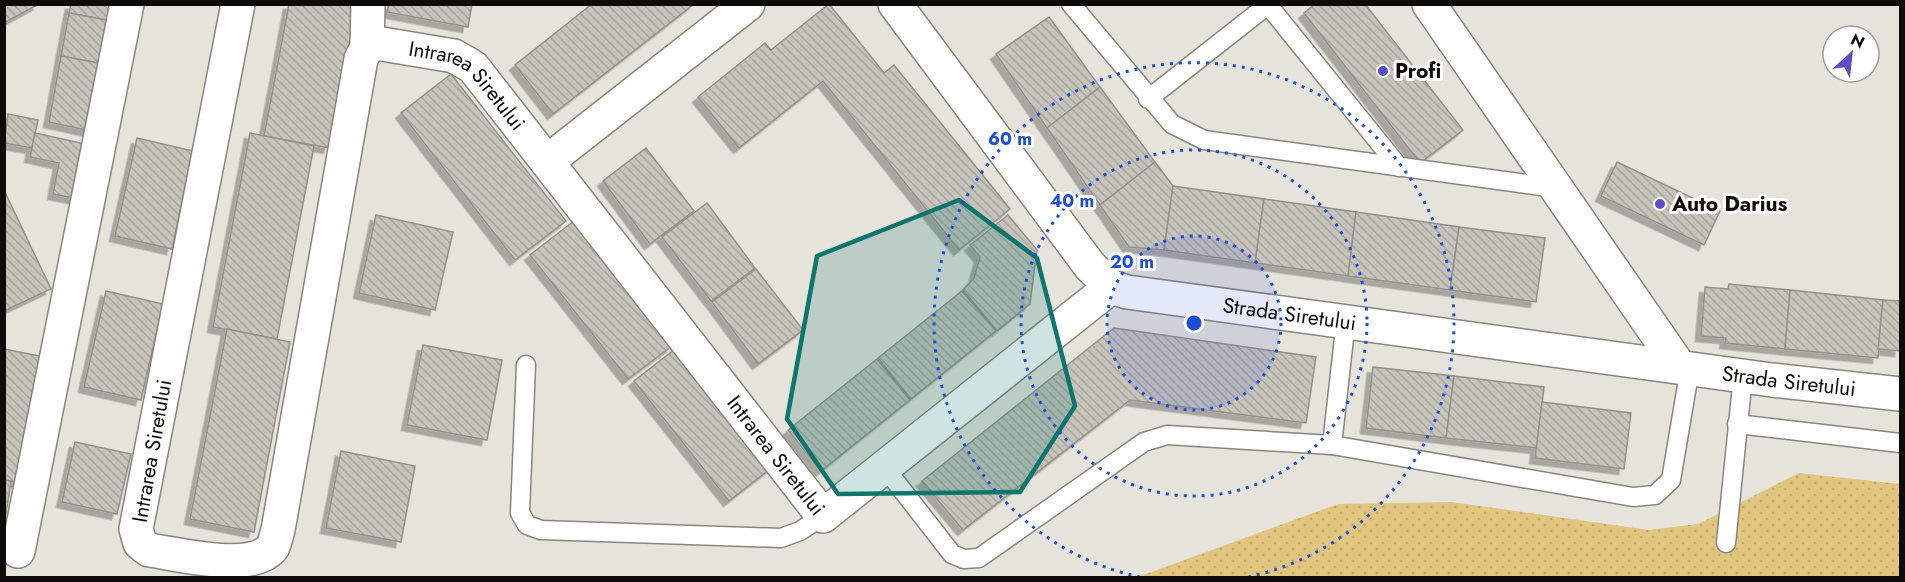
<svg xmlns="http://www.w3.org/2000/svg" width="1905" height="582" viewBox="0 0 1905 582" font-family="Jost,sans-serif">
<defs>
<pattern id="garden-dots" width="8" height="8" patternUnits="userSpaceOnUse" patternTransform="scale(1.5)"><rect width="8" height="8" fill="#e2c680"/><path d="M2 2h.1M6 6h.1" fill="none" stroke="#c1a96d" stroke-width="1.8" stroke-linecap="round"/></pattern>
<pattern id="building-back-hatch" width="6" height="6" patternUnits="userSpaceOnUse" patternTransform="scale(1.5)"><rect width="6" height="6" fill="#c6c3bb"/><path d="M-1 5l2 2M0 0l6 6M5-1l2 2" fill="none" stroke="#a9a69f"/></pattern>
<filter id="shadow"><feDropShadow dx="-5.5" dy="5.5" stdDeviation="0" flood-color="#0004"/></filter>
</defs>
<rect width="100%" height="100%" fill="#e6e3db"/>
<polygon fill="url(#garden-dots)" points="1799,473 1900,484 1900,577 1135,578 1338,504 1452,502 1649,530 1698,524"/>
<g fill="url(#building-back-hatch)" stroke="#94918a" stroke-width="1.5" filter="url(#shadow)">
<polygon points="4,4 39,4 4,23"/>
<polygon points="71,4 115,4 112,21 69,13"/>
<polygon points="289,4 357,4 329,148 264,136"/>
<polygon points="389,4 472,4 468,27 387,12"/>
<polygon points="592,4 694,4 553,114 515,65"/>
<polygon points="829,4 884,73 894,65 1010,209 959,250 823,81 739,148 698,97 765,43 771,50"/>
<polygon points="1315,4 1365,4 1463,130 1420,163 1304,13"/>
<polygon points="69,13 112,21 104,64 61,56"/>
<polygon points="1049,17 1100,87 1047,128 996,54"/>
<polygon points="61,56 104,64 91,131 49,122"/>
<polygon points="451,74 566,221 515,260 401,113"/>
<polygon points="1100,87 1155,162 1100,205 1047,128"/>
<polygon points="8,114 38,120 32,148 4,143"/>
<polygon points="35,133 90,145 79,199 53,194 59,163 30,157"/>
<polygon points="250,133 314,146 277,339 213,327"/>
<polygon points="137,138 193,151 172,249 115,236"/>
<polygon points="646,148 694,211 650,244 603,181"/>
<polygon points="1155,162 1173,186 1164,250 1129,247 1100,205"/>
<polygon points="1617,162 1720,211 1704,245 1601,196"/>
<polygon points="1173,186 1264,199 1255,263 1164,250"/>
<polygon points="4,190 51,289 4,311"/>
<polygon points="1264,199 1356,212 1348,276 1255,263"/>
<polygon points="707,203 755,268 711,301 662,237"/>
<polygon points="1356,212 1459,227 1450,290 1348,276"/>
<polygon points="376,215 453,232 435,310 359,293"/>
<polygon points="1008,215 1037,250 1030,304 997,331 963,290 974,278 980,257 970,245"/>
<polygon points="574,221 672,346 628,379 530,255"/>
<polygon points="1459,227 1545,238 1536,302 1450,290"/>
<polygon points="756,269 803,330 758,364 712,302"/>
<polygon points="1729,284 1790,290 1785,349 1725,343 1726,338 1701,336 1705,287 1728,289"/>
<polygon points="1790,290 1883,300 1878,358 1785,349"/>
<polygon points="106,291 163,304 141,400 84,387"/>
<polygon points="962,291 996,331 911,399 878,358"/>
<polygon points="1883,300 1900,301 1900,351 1878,349"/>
<polygon points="1114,328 1316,357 1306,423 1130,400 963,530 922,481"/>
<polygon points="227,329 290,342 254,532 190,519"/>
<polygon points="423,345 502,360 487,440 407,425"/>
<polygon points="679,346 774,466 729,501 634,381"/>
<polygon points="4,349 45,357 18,482 4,480"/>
<polygon points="877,359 910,400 821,471 788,430"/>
<polygon points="1373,367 1454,376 1446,438 1366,428"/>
<polygon points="1454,376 1544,387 1537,448 1446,438"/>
<polygon points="1542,402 1631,413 1624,469 1535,458"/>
<polygon points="75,442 131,454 117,514 62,502"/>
<polygon points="341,451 415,466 401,542 326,528"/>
<polygon points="4,480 11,481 4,527"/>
</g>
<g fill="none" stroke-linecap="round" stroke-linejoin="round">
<defs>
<g id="service">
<polyline points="1071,4 1172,124 1204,140 1556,188"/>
<polyline points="1268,5 1399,167"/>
<polyline points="1148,99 1269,4"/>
<polyline points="526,365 520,513 527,525 541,530 781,538 800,531 823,516"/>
<polyline points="1737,424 1900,443"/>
<polyline points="1332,445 1346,320"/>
<polyline points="885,468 952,554 964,559 979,558 1144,442 1167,435 1332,445 1633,497 1655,495 1671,480 1690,368"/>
<polyline points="1726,543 1743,376"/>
</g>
<g id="minor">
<path id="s1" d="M238 4 136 529 140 543 149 550C179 554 250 573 272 548 275 544 276 535 278 530L361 59 367 47 376 43 454 56 473 67 823 516 1111 287"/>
<polyline points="1429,4 1679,366"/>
<polyline points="367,47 368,4"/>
<polyline points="548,161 748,4"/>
<polyline points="18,551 127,4"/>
</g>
<g id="tertiary">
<path id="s2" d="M895 4 1090 266 1111 287 1127 292 1772 380 1900 394"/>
</g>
</defs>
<use href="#service" stroke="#89867f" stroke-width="21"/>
<use href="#minor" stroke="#89867f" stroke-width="36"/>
<use href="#tertiary" stroke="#89867f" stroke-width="36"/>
<use href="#service" stroke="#fff" stroke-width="18"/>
<use href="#minor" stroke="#fff" stroke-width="33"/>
<use href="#tertiary" stroke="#fff" stroke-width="33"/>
</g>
<path fill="#0f766e" fill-opacity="0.2" stroke="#0f766e" stroke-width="4.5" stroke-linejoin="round" d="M959 200 1037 258 1075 406 1020 492 838 494 787 419 817 256Z"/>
<circle cx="1194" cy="323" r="87" fill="#1d4ed8" fill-opacity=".12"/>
<g fill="none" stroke="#1d4ed8" stroke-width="3" stroke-dasharray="3 6">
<circle cx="1194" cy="323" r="87"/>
<circle cx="1194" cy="323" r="173"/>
<path d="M1140 577A260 260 0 1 1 1248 577"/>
</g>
<g fill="#5d4dc6" stroke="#fff" stroke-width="2">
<circle cx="1383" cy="71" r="6"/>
<circle cx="1660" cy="204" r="6"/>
</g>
<g text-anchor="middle" stroke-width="6" stroke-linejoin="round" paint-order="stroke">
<g font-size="21" font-weight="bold" fill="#0d0c09" stroke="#fff" text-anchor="start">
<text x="1395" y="78">Profi</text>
<text x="1672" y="211">Auto Darius</text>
</g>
<g font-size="21" fill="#0d0c09" stroke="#fff">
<text dy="7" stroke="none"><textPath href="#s1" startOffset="1314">Intrarea Siretului</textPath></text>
<text dy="7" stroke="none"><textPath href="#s2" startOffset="537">Strada Siretului</textPath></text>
<text dy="7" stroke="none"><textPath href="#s2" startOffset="1041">Strada Siretului</textPath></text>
<text transform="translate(152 451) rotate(-80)" y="7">Intrarea Siretului</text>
<text dy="7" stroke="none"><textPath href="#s1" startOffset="1802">Intrarea Siretului</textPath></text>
</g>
</g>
<circle cx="1194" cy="323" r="9" fill="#1d4ed8" stroke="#fff" stroke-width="3"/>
<g font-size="18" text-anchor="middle" font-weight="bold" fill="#1d4ed8" stroke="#fff" stroke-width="6" stroke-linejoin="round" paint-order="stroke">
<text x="1010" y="145">60 m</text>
<text x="1072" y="207">40 m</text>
<text x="1132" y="268">20 m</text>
</g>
<rect width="1905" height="582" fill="none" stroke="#0d0c09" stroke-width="12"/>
<g transform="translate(1851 54) rotate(27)"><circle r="28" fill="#ffffff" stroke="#9e9e9d" stroke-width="1.5"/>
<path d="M0-4.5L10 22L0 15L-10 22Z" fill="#5d4dc6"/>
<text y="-9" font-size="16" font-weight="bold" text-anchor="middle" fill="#0d0c09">N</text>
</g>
</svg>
